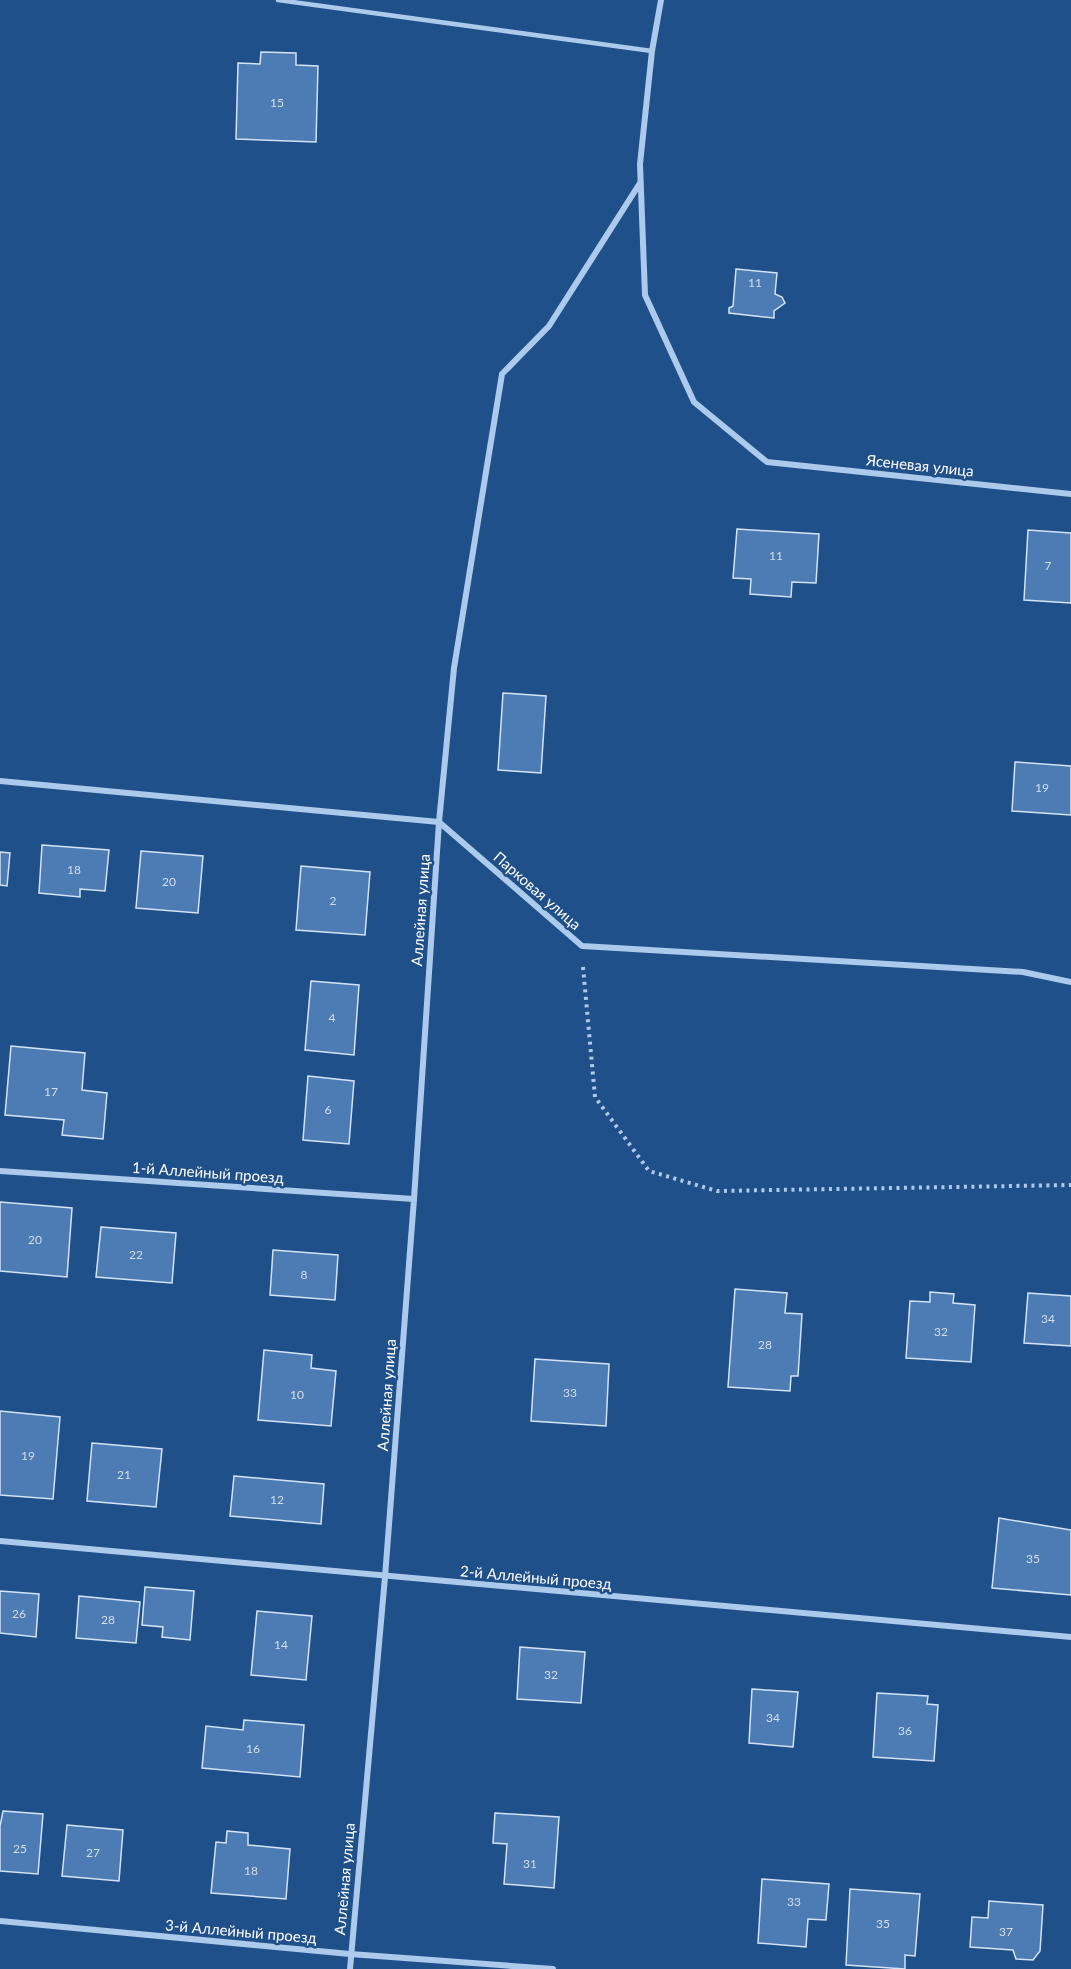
<svg xmlns="http://www.w3.org/2000/svg" width="1071" height="1969" viewBox="0 0 1071 1969" font-family="Lato,sans-serif">
<rect width="100%" height="100%" fill="#20508a"/>
<g fill="#4c7cb3" stroke="#d1e3f8" stroke-width="1.5">
<polygon points="261,52 296,53 296,65 318,66 316,142 236,139 238,63 260,64"/>
<polygon points="736,269 777,273 775,294 782,297 785,303 774,311 774,318 729,313 729,308 733,306"/>
<polygon points="737,529 819,534 816,583 792,582 791,597 750,594 751,579 733,578"/>
<polygon points="1028,530 1071,533 1071,603 1024,600"/>
<polygon points="503,693 546,696 541,773 498,770"/>
<polygon points="1015,762 1071,766 1071,815 1012,811"/>
<polygon points="42,845 109,850 105,891 80,889 80,897 39,893"/>
<polygon points="141,851 203,856 198,913 136,908"/>
<polygon points="0,852 10,853 7,886 0,885"/>
<polygon points="301,866 370,872 365,935 296,930"/>
<polygon points="311,981 359,985 354,1055 305,1050"/>
<polygon points="11,1046 85,1053 82,1090 107,1093 103,1139 62,1135 64,1120 5,1115"/>
<polygon points="308,1076 354,1081 349,1144 303,1140"/>
<polygon points="0,1202 72,1208 67,1277 0,1271"/>
<polygon points="101,1227 176,1233 172,1283 96,1277"/>
<polygon points="273,1250 338,1255 335,1300 270,1295"/>
<polygon points="735,1289 787,1293 785,1313 802,1314 798,1376 791,1376 790,1391 728,1387"/>
<polygon points="930,1292 954,1294 953,1303 975,1305 971,1362 906,1358 910,1301 930,1302"/>
<polygon points="1028,1293 1071,1296 1071,1346 1024,1343"/>
<polygon points="264,1350 312,1355 311,1368 336,1371 331,1426 258,1420"/>
<polygon points="535,1359 609,1364 606,1426 531,1421"/>
<polygon points="0,1411 60,1417 53,1499 0,1495"/>
<polygon points="92,1443 162,1449 156,1507 87,1501"/>
<polygon points="234,1476 324,1484 321,1524 230,1516"/>
<polygon points="999,1518 1071,1530 1071,1595 992,1588"/>
<polygon points="145,1587 194,1591 190,1640 162,1637 163,1627 142,1625"/>
<polygon points="0,1591 39,1594 36,1637 0,1633"/>
<polygon points="79,1596 140,1602 136,1643 76,1638"/>
<polygon points="257,1611 312,1616 306,1680 251,1675"/>
<polygon points="520,1647 585,1652 581,1703 517,1699"/>
<polygon points="752,1689 798,1692 793,1747 749,1743"/>
<polygon points="877,1693 928,1696 927,1704 938,1705 934,1761 873,1757"/>
<polygon points="244,1720 304,1725 300,1777 202,1768 206,1726 243,1730"/>
<polygon points="3,1811 43,1814 38,1874 0,1871 0,1826"/>
<polygon points="495,1813 559,1817 554,1888 504,1884 507,1844 493,1843"/>
<polygon points="67,1825 123,1830 119,1881 62,1876"/>
<polygon points="227,1831 248,1833 248,1845 290,1849 286,1899 211,1893 216,1842 226,1843"/>
<polygon points="762,1879 829,1884 826,1920 808,1919 806,1947 758,1943"/>
<polygon points="850,1889 920,1894 915,1956 905,1955 905,1969 846,1965"/>
<polygon points="989,1901 1043,1905 1040,1951 1033,1960 1016,1959 1013,1950 970,1947 972,1917 988,1918"/>
</g>
<g fill="none" stroke-linecap="round" stroke-linejoin="round">
<polyline stroke="#accaeb" stroke-width="4" stroke-dasharray="3 4.5" stroke-linecap="butt" points="583,967 595,1097 649,1171 717,1191 1071,1185"/>
<polyline stroke="#accaeb" stroke-width="4.5" points="278,0 652,51"/>
<g stroke="#accaeb" stroke-width="6">
<polyline points="661,0 652,51 640,164 645,295 694,402 767,462 1071,494"/>
<polyline points="0,781 439,822 582,946 1023,972 1071,982"/>
<polyline points="0,1171 414,1199"/>
<polyline points="0,1541 1071,1637"/>
<polyline points="0,1921 350,1954 553,1969"/>
<polyline points="350,1969 385,1577 414,1199 439,822 454,668 502,374 549,326 640,183"/>
</g>
</g>
<g text-anchor="middle" stroke-width="5" stroke-linejoin="round" paint-order="stroke">
<g font-size="12" fill="#d2deec">
<text x="277" y="107">15</text>
<text x="755" y="287">11</text>
<text x="776" y="560">11</text>
<text x="1048" y="570">7</text>
<text x="1042" y="792">19</text>
<text x="74" y="874">18</text>
<text x="169" y="886">20</text>
<text x="333" y="905">2</text>
<text x="332" y="1022">4</text>
<text x="51" y="1096">17</text>
<text x="328" y="1114">6</text>
<text x="35" y="1244">20</text>
<text x="136" y="1259">22</text>
<text x="304" y="1279">8</text>
<text x="1048" y="1323">34</text>
<text x="941" y="1336">32</text>
<text x="765" y="1349">28</text>
<text x="570" y="1397">33</text>
<text x="297" y="1399">10</text>
<text x="28" y="1460">19</text>
<text x="124" y="1479">21</text>
<text x="277" y="1504">12</text>
<text x="1033" y="1563">35</text>
<text x="19" y="1618">26</text>
<text x="108" y="1624">28</text>
<text x="281" y="1649">14</text>
<text x="551" y="1679">32</text>
<text x="773" y="1722">34</text>
<text x="905" y="1735">36</text>
<text x="253" y="1753">16</text>
<text x="20" y="1853">25</text>
<text x="93" y="1857">27</text>
<text x="530" y="1868">31</text>
<text x="251" y="1875">18</text>
<text x="794" y="1906">33</text>
<text x="883" y="1928">35</text>
<text x="1006" y="1936">37</text>
</g>
<g font-size="15" fill="#fff" stroke="#20508a">
<text transform="translate(920 466) rotate(6)" y="5">Ясеневая улица</text>
<text transform="translate(537 891) rotate(41)" y="5">Парковая улица</text>
<text transform="translate(421 910) rotate(-86)" y="5">Аллейная улица</text>
<text transform="translate(208 1173) rotate(4)" y="5">1-й Аллейный проезд</text>
<text transform="translate(387 1395) rotate(-86)" y="5">Аллейная улица</text>
<text transform="translate(536 1578) rotate(5)" y="5">2-й Аллейный проезд</text>
<text transform="translate(345 1879) rotate(-85)" y="5">Аллейная улица</text>
<text transform="translate(241 1932) rotate(5)" y="5">3-й Аллейный проезд</text>
</g>
</g>
</svg>
